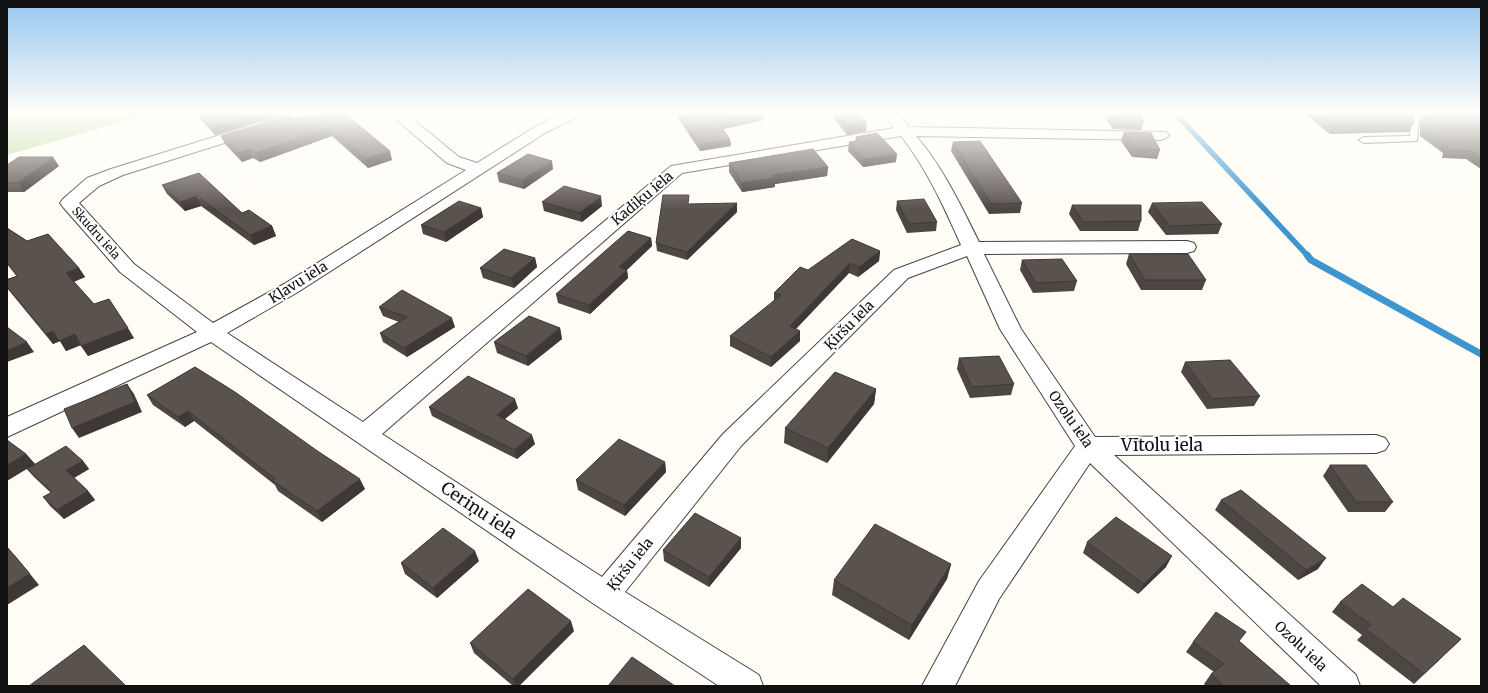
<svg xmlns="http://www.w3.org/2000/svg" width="1488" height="693" viewBox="0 0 1488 693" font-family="Merriweather,serif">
<rect width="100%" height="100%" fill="#fffdf5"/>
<polygon fill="#b9dc9c" points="7,112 155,112 7,155"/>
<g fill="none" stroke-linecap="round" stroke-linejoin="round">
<polyline stroke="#3f96cf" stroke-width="5.5" points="1174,112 1308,256"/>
<polyline stroke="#3f96cf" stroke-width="7" points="1307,255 1311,260 1481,354"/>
<defs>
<polygon id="service" points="1418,112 1442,112 1445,114 1441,117 1423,117 1419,121 1417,141 1364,143 1359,140 1364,137 1410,136 1411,120"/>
<path id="minor" d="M294 112H315L313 115 123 175 99 186 79 203 134 264 213 323 284 284 466 170 447 163 391 115 389 112H404L459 157 477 163 535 127 565 112H583L581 115 545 133 298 292 227 333 363 422 671 166 894 128 882 112H896L909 127 1166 132 1169 135 1166 138 1161 140 916 136C943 167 961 206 979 242L1187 241 1194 243 1196 247 1194 251 1187 253 984 254 1021 329 1095 437 1376 435 1385 438 1389 444 1385 450 1376 453 1114 455 1356 675 1360 686H1321L1090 463 999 599 955 686H922L979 581 1075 446 1000 329 967 256 908 278 741 446 625 592 759 675 763 686H719L594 604 211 342 7 437V417L197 332 120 272 63 207 60 203 63 199 87 178 111 169ZM901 136C927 169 944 207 961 245L894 270 723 434 602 577 382 434 682 173Z"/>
</defs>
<use href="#service" stroke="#444" stroke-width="2"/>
<use href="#minor" stroke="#444" stroke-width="2"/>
<use href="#service" fill="#fff" fill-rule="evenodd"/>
<use href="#minor" fill="#fff" fill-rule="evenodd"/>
</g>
<g fill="#4d4742">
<polygon points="674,112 762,112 764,113 764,120 723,129 730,140 731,146 700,151"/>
<polygon points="829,112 856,112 866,131 847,135"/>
<polygon points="1101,112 1139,112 1144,122 1141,130 1113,129"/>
<polygon points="1308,112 1416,112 1413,115 1413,124 1409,132 1330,134 1306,115"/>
<polygon points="1481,112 1481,169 1466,159 1442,158 1443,153 1420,136 1420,122 1425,114"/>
<polygon points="197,113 280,115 215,135 201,120"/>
<polygon points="315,115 392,160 368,168 332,136 260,162 253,158 242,162 225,144 221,136 295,119 317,119"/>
<polygon points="1124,132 1160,150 1157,159 1132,157 1121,141"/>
<polygon points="856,137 896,162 863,167 848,151 849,142 855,142"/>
<polygon points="953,142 1022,203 1020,213 989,214 951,151"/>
<polygon points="729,163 828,167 827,176 775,184 775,187 742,192 729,172"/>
<polygon points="7,165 59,166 24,192 7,192"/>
<polygon points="553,169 524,189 499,182 497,173"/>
<polygon points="162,185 242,213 272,226 276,236 254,245 201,206 185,211 167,194"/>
<polygon points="897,201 937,222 936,231 907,233 896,210"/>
<polygon points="542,202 602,206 582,222 544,211"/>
<polygon points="737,203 737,212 687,260 657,251 656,243 689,204"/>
<polygon points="1152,203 1222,224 1218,234 1166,235 1148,212"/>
<polygon points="1072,205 1141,221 1138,231 1080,231 1069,214"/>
<polygon points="481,208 483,217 446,242 423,234 421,225"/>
<polygon points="7,228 27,241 79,268 85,277 74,282 94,304 134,338 88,356 81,345 66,351 60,341 53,344 7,288 7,279 17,276 7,264"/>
<polygon points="651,238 652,246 627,270 628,278 590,314 558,303 556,294"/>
<polygon points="880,251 879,261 858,277 849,273 796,329 800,331 800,341 771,367 730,346 730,336 774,301 774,293 808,270"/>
<polygon points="1129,254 1206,280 1202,290 1141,290 1126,264"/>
<polygon points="535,258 537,267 514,288 483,278 480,268"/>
<polygon points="1022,260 1077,281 1074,291 1033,293 1020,270"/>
<polygon points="379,307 455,327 407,357 383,342 380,333 399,322 383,316"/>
<polygon points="560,328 562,339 528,366 497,353 494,342"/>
<polygon points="959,358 1014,384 1011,395 970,398 957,369"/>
<polygon points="1185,362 1260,396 1254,406 1207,409 1181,372"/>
<polygon points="195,367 365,489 322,522 278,491 275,485 194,421 185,427 153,405 147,395"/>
<polygon points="876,389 874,404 827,463 784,443 785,428"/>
<polygon points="429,407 518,408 505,419 535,444 517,459 432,416"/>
<polygon points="26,454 35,464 83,461 89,469 74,478 88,491 95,500 64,519 50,506 43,497 51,493 34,477 27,469"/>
<polygon points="665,462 666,472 625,516 578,490 576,480"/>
<polygon points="1330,465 1393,502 1385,512 1348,512 1323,476"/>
<polygon points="1221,500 1318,569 1298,580 1215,510"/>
<polygon points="741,538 741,548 709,587 664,561 663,550"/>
<polygon points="1087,542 1166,567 1138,594 1083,553"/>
<polygon points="479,561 437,598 405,574 401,563"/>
<polygon points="951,564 947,579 909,640 832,595 834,580"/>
<polygon points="1340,602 1393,607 1461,639 1414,684 1357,640 1362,635 1332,612"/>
<polygon points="574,631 519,686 513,686 474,653 470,643"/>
<polygon points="1239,641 1291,686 1206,686 1204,684 1211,674 1214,672 1186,652 1193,642"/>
</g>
<g fill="#3f3936">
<polygon points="264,112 279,112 280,115 215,135 212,128"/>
<polygon points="764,113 764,120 719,130 719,123"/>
<polygon points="867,123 866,131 847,135 847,126"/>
<polygon points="330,127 332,136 260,162 256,153"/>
<polygon points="730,140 731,146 700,151 700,144"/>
<polygon points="249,149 253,158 242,162 238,153"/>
<polygon points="390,151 392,160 368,168 365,159"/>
<polygon points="897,154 896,162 863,167 863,159"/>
<polygon points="53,157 59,166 24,192 18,183"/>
<polygon points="552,161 553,169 524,189 522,180"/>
<polygon points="828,167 827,176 775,184 775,187 742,192 742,183 773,175"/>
<polygon points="197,196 201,206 185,211 180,202"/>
<polygon points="601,196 602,206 582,222 580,213"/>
<polygon points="737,203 737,212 687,260 687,252"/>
<polygon points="481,208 483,217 446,242 444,232"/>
<polygon points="272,226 276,236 254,245 250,235"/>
<polygon points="651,238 652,246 620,276 619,267"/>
<polygon points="880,251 879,261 858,277 859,267"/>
<polygon points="535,258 537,267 514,288 511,278"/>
<polygon points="850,263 849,273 789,336 790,326"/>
<polygon points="79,268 85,277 72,282 66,273"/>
<polygon points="627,270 628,278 590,314 589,305"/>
<polygon points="452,318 455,327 407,357 404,348"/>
<polygon points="128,328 134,338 88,356 81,346"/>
<polygon points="560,328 562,339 528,366 526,356"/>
<polygon points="53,331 75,334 81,345 66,351 60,341 53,344 46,334"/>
<polygon points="800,331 800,341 771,367 771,357"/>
<polygon points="27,342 34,352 7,362 7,350"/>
<polygon points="127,384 134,394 142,412 79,438 72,428"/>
<polygon points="876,389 874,404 827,463 828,448"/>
<polygon points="515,399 518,408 499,424 497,415"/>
<polygon points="188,411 194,421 185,427 178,417"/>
<polygon points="532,435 535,444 517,459 514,450"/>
<polygon points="26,454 35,464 7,481 7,465"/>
<polygon points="83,461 89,469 72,479 66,470"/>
<polygon points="665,462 666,472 625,516 624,505"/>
<polygon points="360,479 365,489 322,522 317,511"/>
<polygon points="88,491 95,500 64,519 57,510"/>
<polygon points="741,538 741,548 709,587 709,577"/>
<polygon points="7,547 17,558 39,585 7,605"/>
<polygon points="475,551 479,561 437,598 433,588"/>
<polygon points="1172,556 1166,567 1138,594 1144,584"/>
<polygon points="1326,558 1318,569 1298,580 1306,570"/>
<polygon points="951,564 947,579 909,640 912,625"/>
<polygon points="571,621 574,631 519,686 515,686 513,679"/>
</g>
<g fill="#5a524d" stroke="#3f3936">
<polygon points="202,112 264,112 212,128 197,113"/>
<polygon points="325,112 343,112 390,151 365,159 330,127 256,153 249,149 238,153 221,136 289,115 295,119 309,114 325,123 315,115"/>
<polygon points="678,112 762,112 764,113 719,123 730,140 700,144"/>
<polygon points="836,112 856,112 867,123 847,126"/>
<polygon points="1109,112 1139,112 1144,122 1116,121"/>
<polygon points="1315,112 1414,112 1413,124 1334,126"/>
<polygon points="1427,112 1481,112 1481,158 1471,151 1447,150 1448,145 1425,129 1425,114"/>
<polygon points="1124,132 1151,133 1160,150 1135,148"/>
<polygon points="877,133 897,154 863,159 849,142 859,141 856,137"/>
<polygon points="980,141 1022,203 991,204 953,142"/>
<polygon points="813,149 828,167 773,175 775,178 742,183 729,163"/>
<polygon points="528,154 552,161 522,180 497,173"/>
<polygon points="19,157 53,157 18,183 7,183 7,165"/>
<polygon points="199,173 242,213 249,210 272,226 250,235 197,196 180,202 162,185"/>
<polygon points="564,186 601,196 580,213 542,202"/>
<polygon points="663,195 689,195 688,204 737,203 687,252 656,243"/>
<polygon points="924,199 937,222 909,224 897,201"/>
<polygon points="459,201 481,208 444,232 421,225"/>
<polygon points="1202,202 1222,224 1170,226 1152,203"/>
<polygon points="1072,205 1141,205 1141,221 1083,222"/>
<polygon points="7,228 27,241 48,234 79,268 66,273 94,304 109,299 128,328 81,346 75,334 59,341 53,331 46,334 7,287 7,280 17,276 7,263"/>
<polygon points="628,231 651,238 619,267 627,270 589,305 556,294"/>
<polygon points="852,239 880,251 859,267 850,263 790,326 800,331 771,357 730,336 781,295 774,293 800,267 808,270"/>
<polygon points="504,249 535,258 511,278 480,268"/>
<polygon points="1129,254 1188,254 1206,280 1145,280"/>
<polygon points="1062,259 1077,281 1036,283 1022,260"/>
<polygon points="402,290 452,318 404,348 380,333 407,317 379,307"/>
<polygon points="529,316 560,328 526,356 494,342"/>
<polygon points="7,327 27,342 7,350"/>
<polygon points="999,356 1014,384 972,387 959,358"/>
<polygon points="1230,360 1260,396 1212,399 1185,362"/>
<polygon points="195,367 235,392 316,450 360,479 317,511 273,481 275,479 188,411 178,417 147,395"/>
<polygon points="835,372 876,389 828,448 785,428"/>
<polygon points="468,376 515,399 497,415 532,435 514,450 429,407"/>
<polygon points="127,384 135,402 72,428 64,409"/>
<polygon points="619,439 665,462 624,505 576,480"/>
<polygon points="7,440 26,454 7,465"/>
<polygon points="66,446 83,461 66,470 88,491 57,510 43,497 52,492 27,469"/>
<polygon points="1330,465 1366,465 1393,502 1356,502"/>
<polygon points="1241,490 1326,558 1306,570 1221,500"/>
<polygon points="695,513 741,538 709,577 663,550"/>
<polygon points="1116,517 1172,556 1144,584 1087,542"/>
<polygon points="875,524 951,564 912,625 834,580"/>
<polygon points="443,528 475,551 433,588 401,563"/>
<polygon points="7,547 30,574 7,588"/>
<polygon points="1362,584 1393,607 1403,598 1461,639 1424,674 1366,629 1371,625 1340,602"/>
<polygon points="528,589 571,621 513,679 470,643"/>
<polygon points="1216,612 1246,632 1239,641 1291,686 1224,686 1211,674 1224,664 1193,642"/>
<polygon points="84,645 126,686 29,686"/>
<polygon points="632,657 675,686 608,686"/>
</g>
<linearGradient id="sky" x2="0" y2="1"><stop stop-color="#95c6ee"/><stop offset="0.54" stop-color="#fffefa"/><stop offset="1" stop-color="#fffefa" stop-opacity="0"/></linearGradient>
<rect width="1488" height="209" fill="url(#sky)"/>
<g text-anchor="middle" stroke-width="4" stroke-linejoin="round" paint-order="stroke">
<g font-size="12" fill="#111" stroke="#fff">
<text transform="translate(96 233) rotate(48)" y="4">Skudru iela</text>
</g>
<g font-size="14" fill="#111" stroke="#fff">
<text transform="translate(642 198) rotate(-40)" y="5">Kadiķu iela</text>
<text transform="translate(298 282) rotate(-32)" y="5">Kļavu iela</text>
<text transform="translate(849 325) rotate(-45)" y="5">Ķiršu iela</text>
<text transform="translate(1071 419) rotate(55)" y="5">Ozolu iela</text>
<text transform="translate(630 564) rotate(-51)" y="5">Ķiršu iela</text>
<text transform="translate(1301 646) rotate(43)" y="5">Ozolu iela</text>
</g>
<g font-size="17" fill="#111" stroke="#fff">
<text x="1162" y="451">Vītolu iela</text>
<text transform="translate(479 510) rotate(34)" y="6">Ceriņu iela</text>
</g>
</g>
<rect width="1488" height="693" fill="none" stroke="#111111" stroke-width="16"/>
</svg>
